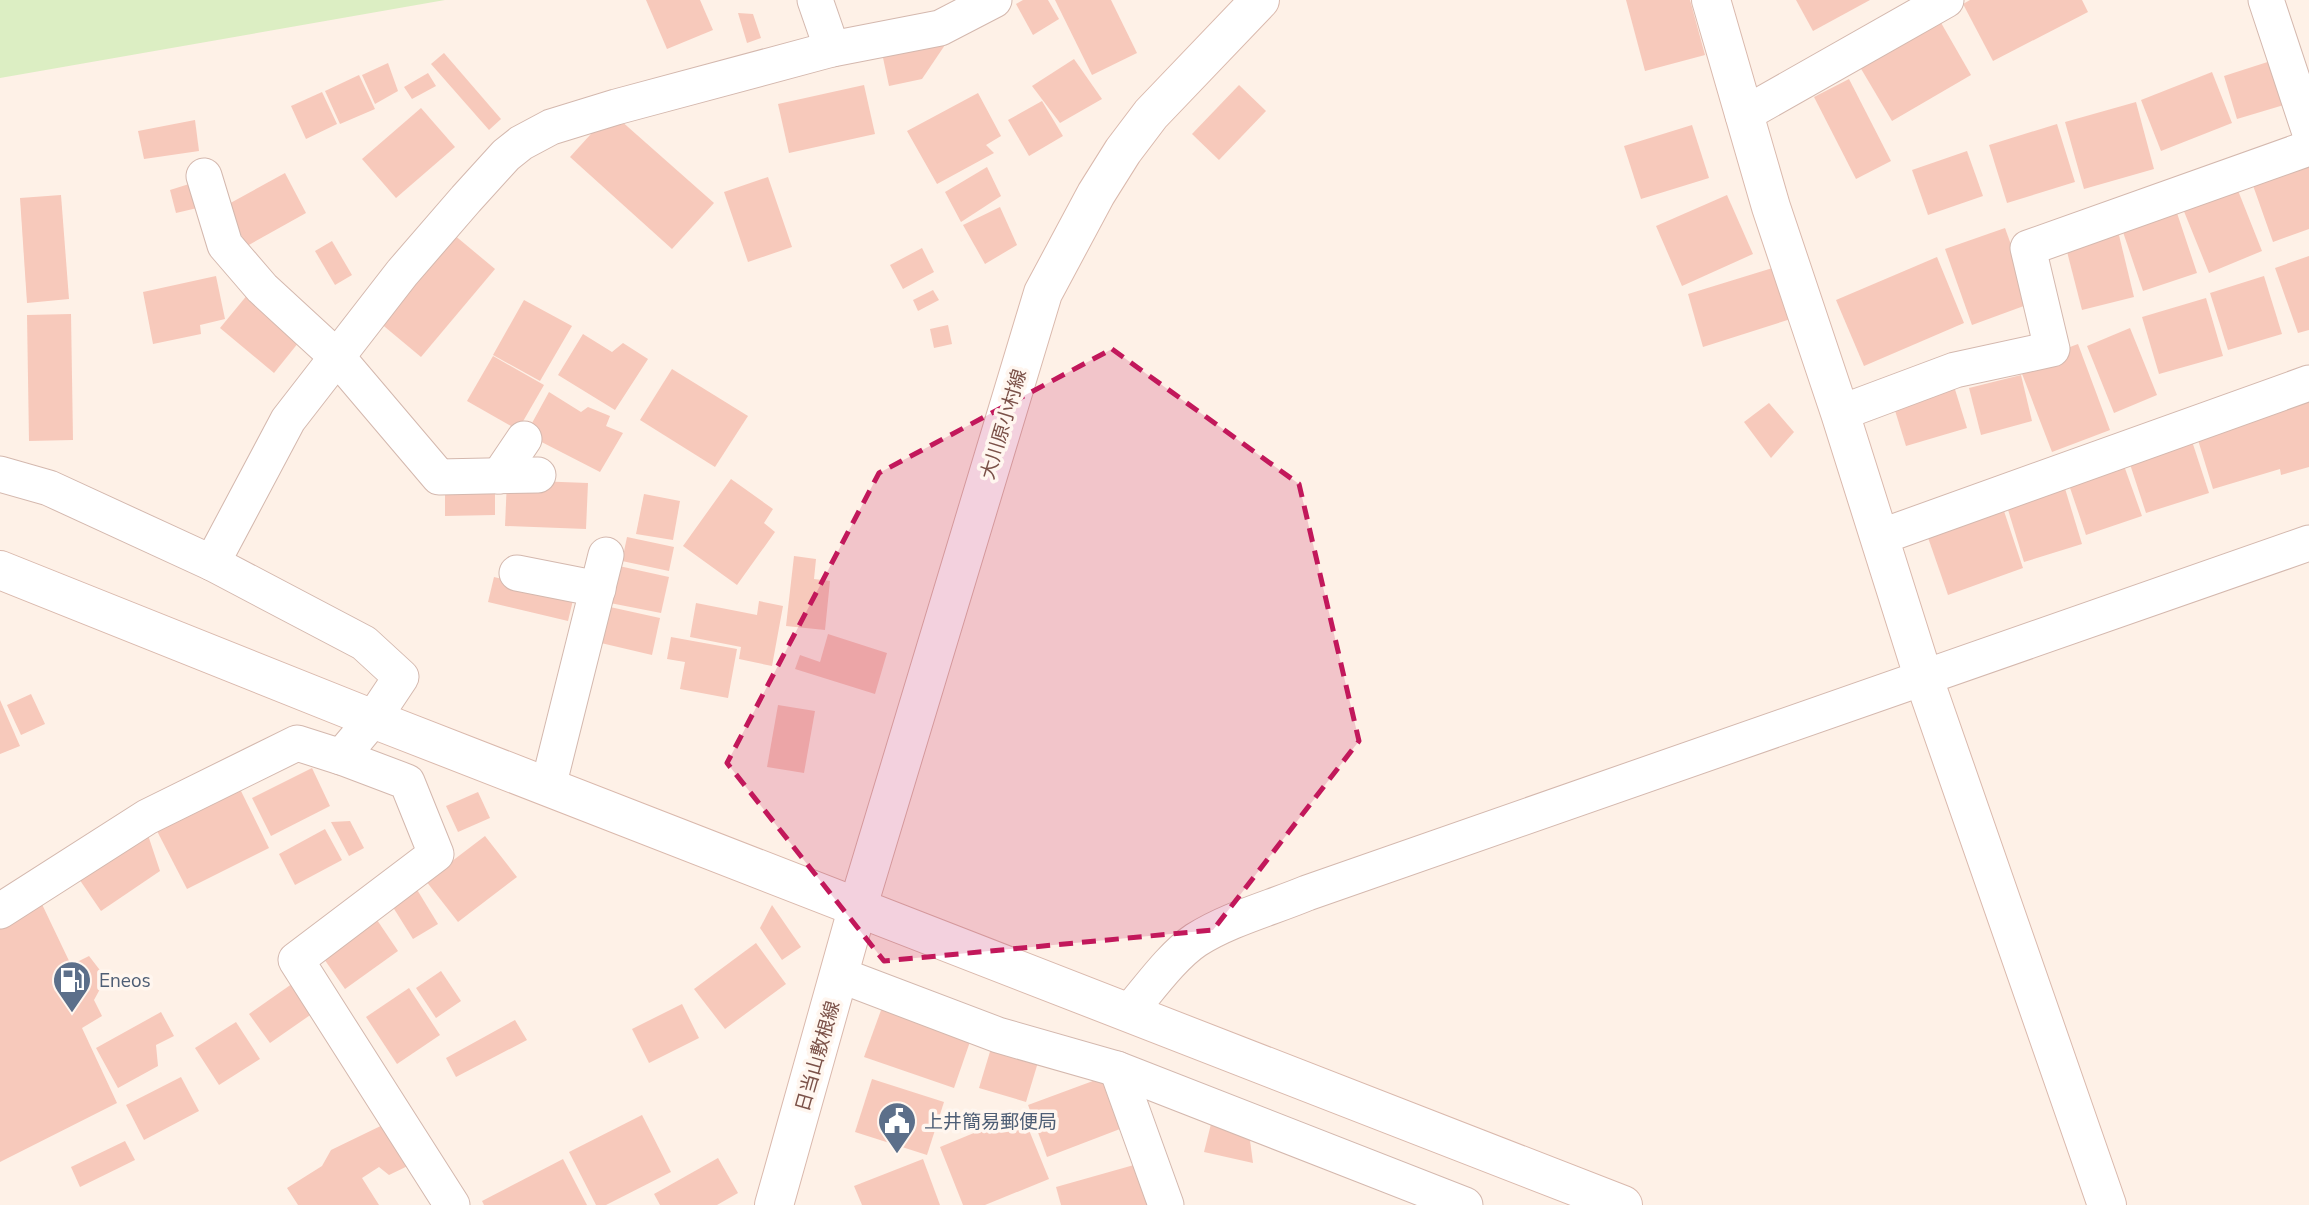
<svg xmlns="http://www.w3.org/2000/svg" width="2309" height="1205" viewBox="0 0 2309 1205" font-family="'Nunito Sans','Noto Sans JP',sans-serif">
<rect width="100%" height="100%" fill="#fef1e7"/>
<polygon fill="#dceec3" points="0,0 445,0 0,78"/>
<g fill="#f7c9bb">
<polygon points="646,0 700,0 713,30 667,49"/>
<polygon points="1023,0 1048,0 1059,19 1033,35 1016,4"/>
<polygon points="1055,0 1111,0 1137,53 1092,75"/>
<polygon points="1626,0 1690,0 1705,55 1645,71"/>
<polygon points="1796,0 1870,0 1813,31"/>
<polygon points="1970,0 2082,0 2088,12 1993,61 1963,4"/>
<polygon points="738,13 753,14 761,38 747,43"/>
<polygon points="1940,21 1971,75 1892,121 1860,67"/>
<polygon points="949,39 922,79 889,86 882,53"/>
<polygon points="444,53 501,119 489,130 431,64"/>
<polygon points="2280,58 2294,102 2237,119 2224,76"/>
<polygon points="1074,59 1102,99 1060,123 1032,86"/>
<polygon points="388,63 398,91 375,104 362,75"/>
<polygon points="2212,72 2232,123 2161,151 2141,100"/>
<polygon points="428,73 436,86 412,99 404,87"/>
<polygon points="359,75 375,109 340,124 325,91"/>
<polygon points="1849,79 1891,161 1856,179 1814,97"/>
<polygon points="864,85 875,134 789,153 778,104"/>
<polygon points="1239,85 1266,111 1219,160 1192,134"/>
<polygon points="322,92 337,124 306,139 291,106"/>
<polygon points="978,93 1001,136 986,145 994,153 937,184 907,131"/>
<polygon points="1042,101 1063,136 1029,156 1008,120"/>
<polygon points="2136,102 2154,169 2084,189 2065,122"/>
<polygon points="421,108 455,147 396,198 362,159"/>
<polygon points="611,112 714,203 672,249 570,157"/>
<polygon points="195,120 199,151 144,159 138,131"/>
<polygon points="2057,124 2075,182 2007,203 1989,145"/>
<polygon points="1692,125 1709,178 1641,199 1624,146"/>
<polygon points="1967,151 1983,196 1928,215 1912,170"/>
<polygon points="2309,160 2309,229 2273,242 2250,177"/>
<polygon points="987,167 1001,196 961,222 945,192"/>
<polygon points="285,173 306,213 247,246 225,206"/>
<polygon points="768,177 792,247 748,262 724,192"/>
<polygon points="205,179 210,205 176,213 170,190"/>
<polygon points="2235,183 2262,251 2209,273 2181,204"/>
<polygon points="61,195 69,299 27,303 20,198"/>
<polygon points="1727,195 1753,254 1682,286 1656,226"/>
<polygon points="1000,207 1017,245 985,264 963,225"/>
<polygon points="2176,210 2197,273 2143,291 2122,229"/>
<polygon points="2117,227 2134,297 2082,310 2064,240"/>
<polygon points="2005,228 2032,303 1972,325 1945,249"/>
<polygon points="453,234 495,269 421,357 379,322"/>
<polygon points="332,241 352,275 335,285 315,251"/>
<polygon points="922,248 934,272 903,289 890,265"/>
<polygon points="2309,256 2309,330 2298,333 2275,268"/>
<polygon points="1937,257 1964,323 1864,366 1836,300"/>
<polygon points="1779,266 1794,318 1703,347 1688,294"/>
<polygon points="216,276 225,319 200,325 201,334 153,344 143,292"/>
<polygon points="2264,276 2282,334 2228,350 2210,293"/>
<polygon points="253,288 307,332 274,373 220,328"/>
<polygon points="933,290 939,300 918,311 913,300"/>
<polygon points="2206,298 2223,356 2159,374 2142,317"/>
<polygon points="524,300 572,326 540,381 493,355"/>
<polygon points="71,314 73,440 29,441 27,315"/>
<polygon points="948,325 952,344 934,348 930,329"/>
<polygon points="2130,328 2157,395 2114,413 2087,346"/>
<polygon points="583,334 612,352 623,343 648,359 615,410 558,375"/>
<polygon points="2078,344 2110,430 2052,452 2019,366"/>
<polygon points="493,356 544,385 518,430 467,401"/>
<polygon points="672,369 748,416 715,467 640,420"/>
<polygon points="2021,375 2032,421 1981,435 1969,388"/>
<polygon points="1953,383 1967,428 1906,446 1892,401"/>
<polygon points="549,392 581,412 588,407 610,416 606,426 623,433 600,472 526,434"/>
<polygon points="2309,393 2309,467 2281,475 2280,469 2213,489 2194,427"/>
<polygon points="1769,403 1794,432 1771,458 1744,422"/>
<polygon points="2189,432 2209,493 2146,513 2126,452"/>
<polygon points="2122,460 2142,516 2086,535 2067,479"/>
<polygon points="731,479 773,509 764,523 775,532 737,585 683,546"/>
<polygon points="445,480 495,481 495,515 445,516"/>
<polygon points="507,480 588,483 586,529 505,526"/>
<polygon points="2063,482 2082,544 2024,562 2005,500"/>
<polygon points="644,494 680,501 673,540 636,534"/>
<polygon points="2001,502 2023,568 1948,595 1925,529"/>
<polygon points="627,537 674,547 669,571 622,561"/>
<polygon points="794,556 816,559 814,579 830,581 825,630 786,626"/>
<polygon points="619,566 669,577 661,613 610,603"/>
<polygon points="494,577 574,596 568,621 488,602"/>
<polygon points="759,601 783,606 772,666 739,659 741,647 690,637 696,603 757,615"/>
<polygon points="610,607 660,618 652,655 601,643"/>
<polygon points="828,634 887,653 875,694 795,669 800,655 820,662"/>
<polygon points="671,637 737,649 728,698 680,689 685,662 667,659"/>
<polygon points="31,694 45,724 21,735 7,705"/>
<polygon points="0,700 20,746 0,754"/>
<polygon points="778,705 815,711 804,773 767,767"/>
<polygon points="312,768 330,806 271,836 252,798"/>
<polygon points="240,789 269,848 187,889 157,831"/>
<polygon points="478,792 490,818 458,832 446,806"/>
<polygon points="350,821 364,848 349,856 331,822"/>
<polygon points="325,829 342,860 295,885 279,854"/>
<polygon points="148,835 160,871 101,911 77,876"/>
<polygon points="485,836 517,877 458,922 426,881"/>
<polygon points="416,888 438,924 413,939 391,904"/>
<polygon points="39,898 71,965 89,956 106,978 94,1000 102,1016 82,1028 117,1103 0,1162 0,918"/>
<polygon points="772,905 801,947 782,960 760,928"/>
<polygon points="375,917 398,951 345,989 322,956"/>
<polygon points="756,943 786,984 725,1029 694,989"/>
<polygon points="441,971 461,1001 436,1018 416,988"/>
<polygon points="296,981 316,1011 270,1043 249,1014"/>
<polygon points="409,988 440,1035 397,1064 366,1017"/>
<polygon points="884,1002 973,1033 954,1088 864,1057"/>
<polygon points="682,1004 699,1038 649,1063 632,1029"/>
<polygon points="161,1012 174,1036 156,1045 158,1066 118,1088 96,1048"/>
<polygon points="515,1020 527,1040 456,1077 446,1058"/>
<polygon points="236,1022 260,1059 219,1085 195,1048"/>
<polygon points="992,1045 1039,1059 1026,1102 979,1088"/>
<polygon points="181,1077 199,1111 144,1140 126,1105"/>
<polygon points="1101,1078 1120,1129 1047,1157 1028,1105"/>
<polygon points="872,1079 944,1102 927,1155 855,1132"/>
<polygon points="1022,1113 1049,1179 985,1205 963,1205 940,1147"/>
<polygon points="642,1115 671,1172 606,1205 596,1205 569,1152"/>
<polygon points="393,1120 414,1163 389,1175 379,1167 362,1178 379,1205 298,1205 287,1188 322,1166 331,1150"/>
<polygon points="1211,1124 1249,1133 1253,1163 1204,1152"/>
<polygon points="125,1141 135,1160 80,1187 71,1167"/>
<polygon points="718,1158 738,1193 717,1205 660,1205 654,1194"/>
<polygon points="563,1159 587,1205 484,1205 482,1201"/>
<polygon points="923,1159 940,1205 862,1205 854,1186"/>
<polygon points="1141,1163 1152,1205 1061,1205 1056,1187"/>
</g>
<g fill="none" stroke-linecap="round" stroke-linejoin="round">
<defs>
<g id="street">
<polyline points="815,0 832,49"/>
<polyline points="2266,0 2309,130"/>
<polyline points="1743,115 1946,0"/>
<polyline points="204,176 225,245 262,288 338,358 439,477 538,475"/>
<polyline points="1840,413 1955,370 2052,349 2028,248 2309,148"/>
<polyline points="0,474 49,488 212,563 288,420 402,273 466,199 506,155 521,143 551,127 616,107 832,49 940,28 994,0"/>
<polyline points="499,476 524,439"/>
<polyline points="1880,537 2309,383"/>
<polyline points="212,563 364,643 401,677 373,719 341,757 407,782 436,854 296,960 452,1205"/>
<polyline points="517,573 598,589"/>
<polyline points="548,787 606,555"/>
<polyline points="0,911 147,817 297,743 341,757"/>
<polyline points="840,975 998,1035 1117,1069 1465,1205"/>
<path d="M1129 1012C1148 990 1172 956 1196 940 1229 919 1271 908 1307 893L2309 543"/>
<polyline points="1117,1069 1166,1205"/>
</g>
<g id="secondary">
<polyline points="1711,0 1771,207 1840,413 1923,676 2107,1205"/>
<polyline points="0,570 373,719 1623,1205"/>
<polyline points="774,1205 858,906 1043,293 1096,194 1123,151 1151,114 1260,0"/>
</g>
</defs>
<use href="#street" stroke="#d4b8ae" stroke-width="37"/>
<use href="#secondary" stroke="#dab9ad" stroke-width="40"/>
<use href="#street" stroke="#fff" stroke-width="35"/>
<use href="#secondary" stroke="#fff" stroke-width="38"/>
</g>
<path fill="#c2185b" fill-opacity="0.2" stroke="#c2185b" stroke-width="5" stroke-dasharray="14 9" stroke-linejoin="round" d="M1112 349 1299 484 1359 741 1213 930 884 961 727 763 879 473Z"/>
<defs>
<symbol id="fuel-pin" viewBox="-11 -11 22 30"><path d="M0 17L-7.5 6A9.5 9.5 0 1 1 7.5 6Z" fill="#5c6f8a" stroke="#fff6ef"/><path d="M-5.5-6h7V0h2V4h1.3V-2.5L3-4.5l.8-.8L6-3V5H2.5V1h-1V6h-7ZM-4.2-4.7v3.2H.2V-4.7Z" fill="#fff"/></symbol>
<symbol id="civic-pin" viewBox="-11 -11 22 30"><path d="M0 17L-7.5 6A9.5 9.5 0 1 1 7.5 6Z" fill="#5c6f8a" stroke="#fff6ef"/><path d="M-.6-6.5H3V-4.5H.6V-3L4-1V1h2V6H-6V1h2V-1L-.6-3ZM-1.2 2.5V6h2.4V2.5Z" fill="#fff"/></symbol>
</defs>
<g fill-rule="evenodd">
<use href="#fuel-pin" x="50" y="958" width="44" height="60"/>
<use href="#civic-pin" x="875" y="1099" width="44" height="60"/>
</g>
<g text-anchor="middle" stroke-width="7" stroke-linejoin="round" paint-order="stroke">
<g font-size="19" fill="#7b5148" stroke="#fff6ef">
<text transform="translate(1003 424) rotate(-73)" y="7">大川原小村線</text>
<text transform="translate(817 1056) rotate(-74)" y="7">日当山敷根線</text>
</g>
<g font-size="19" fill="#4e5e75" stroke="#fff6ef" text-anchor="start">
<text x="99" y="987">Eneos</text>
<text x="924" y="1128">上井簡易郵便局</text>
</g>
</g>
</svg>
